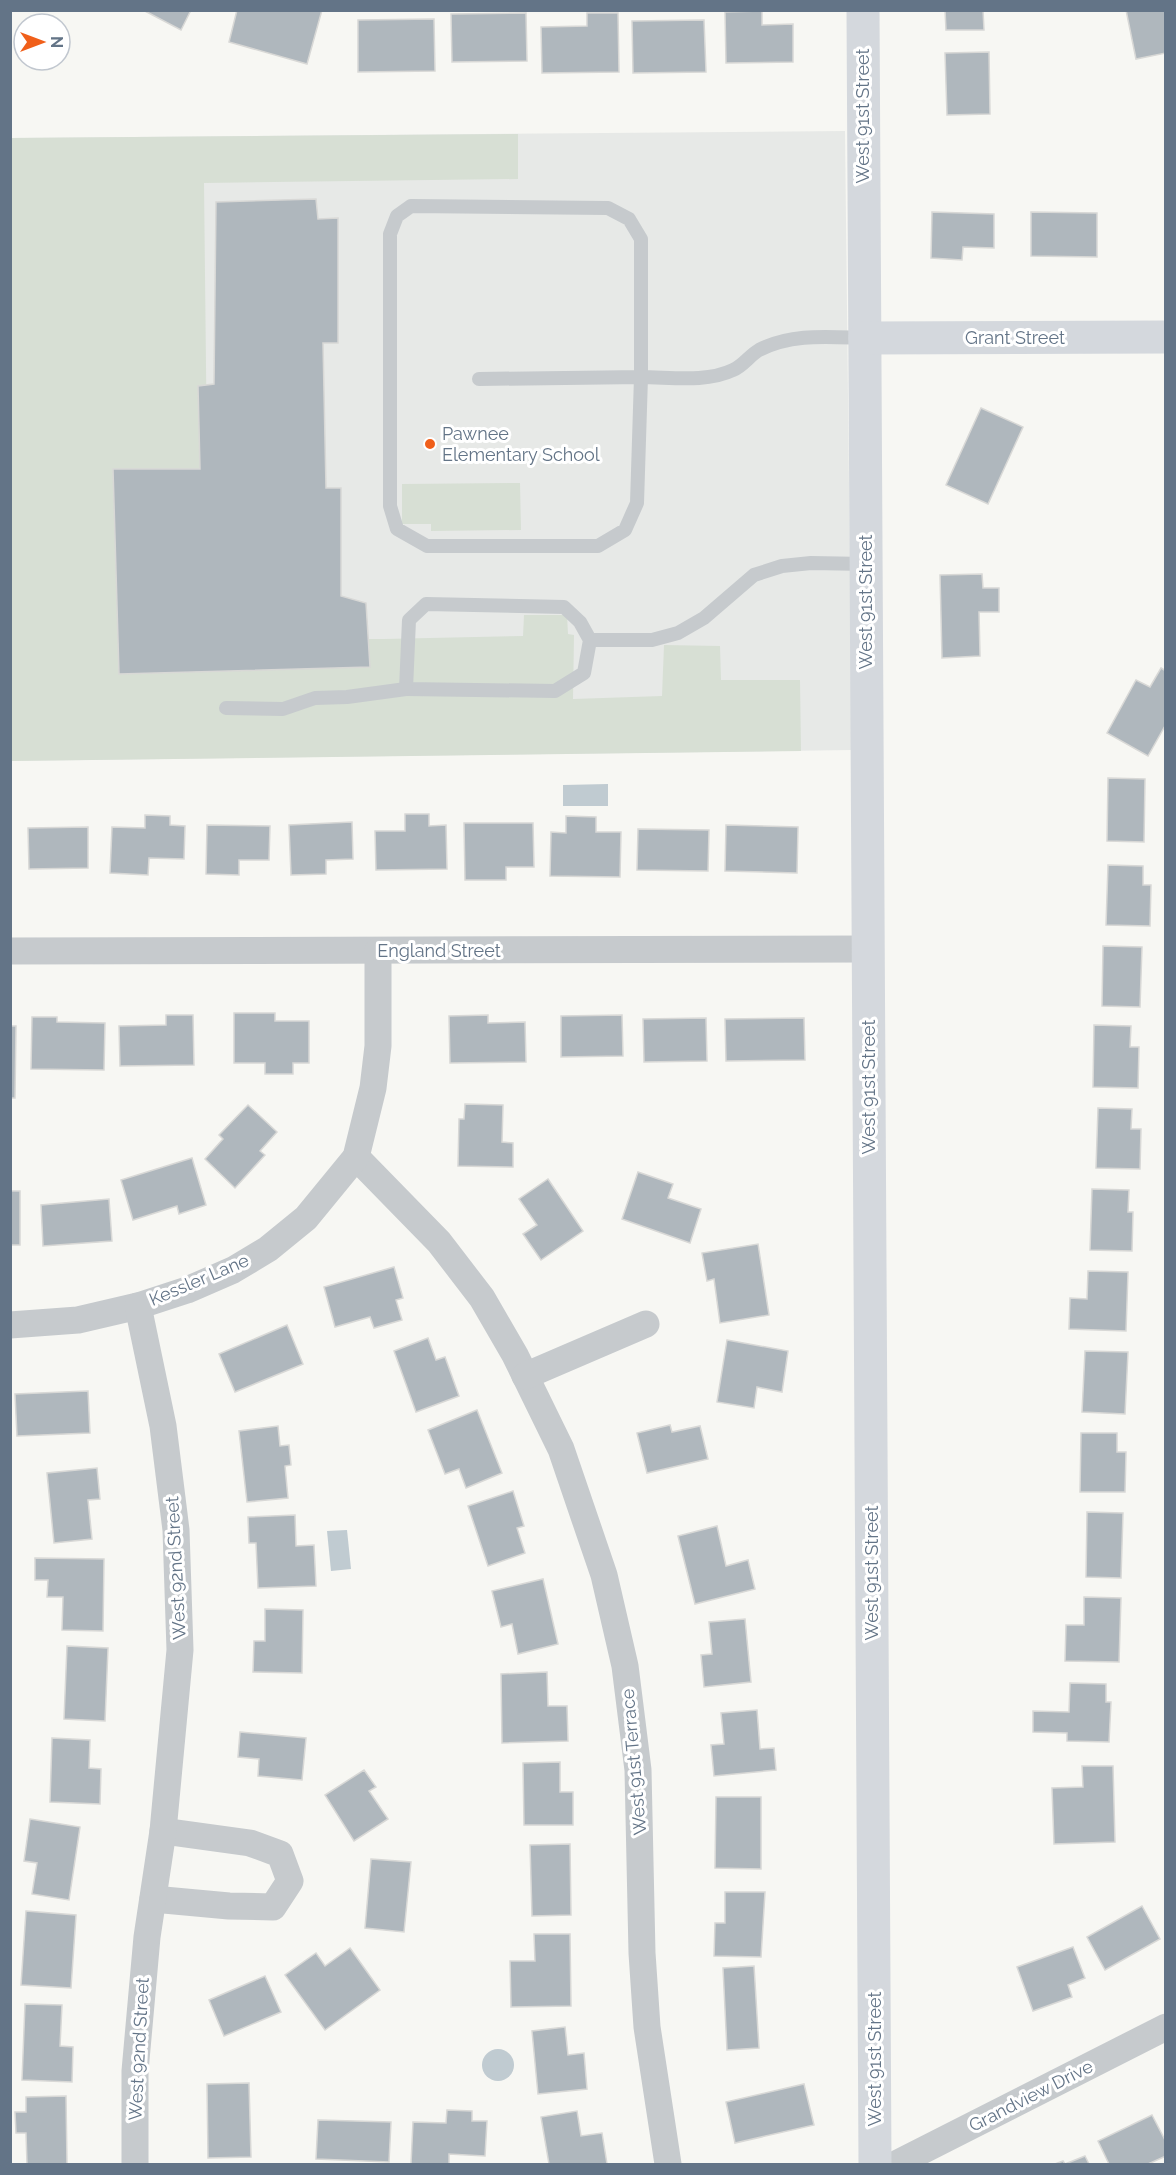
<svg xmlns="http://www.w3.org/2000/svg" width="1176" height="2175" viewBox="0 0 1176 2175" font-family="Raleway,sans-serif">
<rect width="100%" height="100%" fill="#f7f7f3"/>
<polygon fill="#e7e9e7" points="845,131 852,750 11,761 10,138"/>
<g fill="#d7dfd4">
<polygon points="518,134 518,179 204,183 209,639 384,639 523,636 524,615 567,615 568,634 574,635 573,699 662,696 664,645 720,646 721,680 800,680 801,751 11,761 10,138"/>
<polygon points="520,483 521,530 431,531 431,524 402,524 402,484"/>
</g>
<g fill="#c0cbd1">
<polygon points="608,784 608,806 563,806 563,785"/>
<polygon points="347,1530 351,1569 331,1571 327,1531"/>
<circle cx="498" cy="2065" r="16"/>
</g>
<g fill="#afb7bd" stroke="#d8d8d6" stroke-width="1.5">
<polygon points="143,10 191,10 181,30"/>
<polygon points="237,10 322,10 307,64 229,42"/>
<polygon points="945,10 983,10 984,30 946,30"/>
<polygon points="1126,10 1165,10 1166,53 1136,59"/>
<polygon points="762,11 762,25 793,24 793,62 726,63 725,12"/>
<polygon points="526,13 527,61 452,62 451,14"/>
<polygon points="587,13 618,13 619,72 542,73 541,27 587,26"/>
<polygon points="434,19 435,71 358,72 358,20"/>
<polygon points="704,20 706,72 633,73 632,21"/>
<polygon points="989,52 990,114 947,115 945,53"/>
<polygon points="316,199 318,219 338,218 338,343 323,343 326,488 341,488 341,596 366,603 370,667 119,674 113,469 200,469 198,386 214,384 216,202"/>
<polygon points="932,212 994,214 994,248 963,247 962,260 931,258"/>
<polygon points="1031,212 1097,213 1097,257 1031,256"/>
<polygon points="981,408 1023,427 988,504 946,485"/>
<polygon points="982,574 983,588 999,588 999,612 979,612 980,656 942,658 940,575"/>
<polygon points="1161,668 1166,671 1166,724 1148,756 1107,733 1136,680 1150,687"/>
<polygon points="1108,778 1145,779 1144,842 1107,841"/>
<polygon points="405,814 429,814 429,826 446,825 447,869 376,870 375,831 405,831"/>
<polygon points="145,815 170,816 170,825 185,826 184,859 149,858 148,875 110,873 112,827 145,828"/>
<polygon points="566,816 596,817 596,832 621,832 620,877 550,876 551,832 566,833"/>
<polygon points="352,822 353,859 326,860 326,874 291,875 289,825"/>
<polygon points="464,823 533,823 534,867 506,867 506,880 465,880"/>
<polygon points="207,825 270,826 269,860 239,860 239,875 206,874"/>
<polygon points="726,825 798,827 797,873 725,871"/>
<polygon points="88,827 88,868 29,869 28,828"/>
<polygon points="638,829 709,830 708,871 637,870"/>
<polygon points="1108,865 1143,866 1143,885 1151,885 1150,926 1106,925"/>
<polygon points="1103,946 1142,947 1140,1007 1102,1006"/>
<polygon points="234,1013 275,1013 275,1021 309,1021 309,1063 293,1063 293,1074 265,1074 265,1063 234,1063"/>
<polygon points="166,1015 193,1015 194,1065 120,1066 119,1026 166,1025"/>
<polygon points="488,1015 488,1023 525,1022 526,1062 450,1063 449,1016"/>
<polygon points="622,1015 623,1056 561,1057 561,1016"/>
<polygon points="32,1017 57,1017 57,1022 105,1023 104,1070 31,1069"/>
<polygon points="706,1018 707,1061 644,1062 643,1019"/>
<polygon points="804,1018 805,1060 726,1061 725,1019"/>
<polygon points="1094,1025 1131,1026 1130,1047 1139,1047 1138,1088 1093,1087"/>
<polygon points="10,1026 16,1026 15,1098 10,1098"/>
<polygon points="465,1104 503,1105 502,1142 513,1143 513,1167 458,1166 459,1119 464,1119"/>
<polygon points="248,1105 277,1132 260,1151 265,1155 235,1188 205,1159 223,1139 219,1135"/>
<polygon points="1098,1108 1132,1109 1131,1129 1141,1129 1140,1169 1096,1168"/>
<polygon points="192,1158 206,1205 179,1214 177,1206 133,1220 121,1180"/>
<polygon points="638,1172 673,1184 668,1198 701,1209 690,1243 622,1219"/>
<polygon points="548,1179 583,1231 541,1260 523,1234 537,1225 519,1199"/>
<polygon points="1092,1189 1129,1190 1128,1212 1133,1212 1132,1251 1090,1250"/>
<rect x="10" y="1191" width="10" height="54"/>
<polygon points="109,1199 112,1241 43,1246 41,1205"/>
<polygon points="758,1244 769,1315 720,1323 714,1279 707,1281 702,1253"/>
<polygon points="394,1267 403,1298 396,1300 402,1320 374,1328 370,1317 335,1327 324,1287"/>
<polygon points="1088,1271 1128,1272 1126,1331 1069,1329 1070,1298 1087,1299"/>
<polygon points="287,1325 303,1364 235,1392 219,1354"/>
<polygon points="428,1338 436,1360 445,1357 459,1396 416,1412 394,1351"/>
<polygon points="727,1340 788,1351 782,1392 757,1387 754,1408 717,1402"/>
<polygon points="1085,1351 1128,1352 1125,1414 1082,1412"/>
<polygon points="88,1391 90,1433 17,1436 15,1394"/>
<polygon points="477,1410 502,1473 466,1488 459,1469 445,1474 428,1430"/>
<polygon points="670,1425 672,1432 700,1426 708,1459 647,1473 637,1433"/>
<polygon points="278,1426 280,1446 289,1445 291,1465 285,1466 288,1498 247,1502 239,1431"/>
<polygon points="1081,1433 1117,1433 1117,1452 1126,1452 1125,1492 1080,1492"/>
<polygon points="97,1468 100,1499 88,1500 92,1539 54,1543 47,1473"/>
<polygon points="513,1491 524,1526 517,1528 525,1553 488,1566 468,1506"/>
<polygon points="1087,1512 1123,1513 1121,1578 1086,1577"/>
<polygon points="295,1515 296,1546 314,1545 316,1586 258,1588 256,1543 249,1543 248,1517"/>
<polygon points="717,1526 726,1566 748,1560 755,1589 695,1604 678,1536"/>
<polygon points="35,1558 104,1559 103,1631 62,1630 63,1597 47,1597 48,1580 35,1580"/>
<polygon points="543,1579 558,1644 518,1654 512,1624 501,1627 492,1591"/>
<polygon points="1084,1597 1121,1598 1119,1662 1065,1661 1066,1625 1084,1625"/>
<polygon points="265,1609 303,1610 302,1673 253,1672 254,1641 265,1641"/>
<polygon points="745,1619 751,1682 704,1687 701,1655 712,1654 709,1622"/>
<polygon points="67,1646 108,1648 105,1721 64,1719"/>
<polygon points="547,1672 548,1706 567,1706 568,1741 502,1743 501,1674"/>
<polygon points="1070,1683 1106,1684 1106,1702 1111,1702 1109,1742 1067,1741 1067,1733 1033,1732 1033,1711 1069,1712"/>
<polygon points="757,1710 760,1749 774,1748 776,1770 714,1776 711,1745 724,1744 721,1713"/>
<polygon points="240,1732 306,1738 302,1780 258,1776 259,1759 238,1757"/>
<polygon points="52,1738 90,1740 89,1768 101,1769 100,1804 50,1802"/>
<polygon points="560,1762 560,1792 573,1792 573,1825 524,1825 523,1763"/>
<polygon points="1082,1766 1113,1766 1115,1842 1054,1844 1052,1788 1083,1787"/>
<polygon points="364,1770 376,1787 369,1791 388,1819 354,1841 325,1795"/>
<polygon points="716,1797 761,1797 761,1869 715,1868"/>
<polygon points="30,1819 80,1827 69,1900 32,1894 37,1863 24,1861"/>
<polygon points="570,1844 571,1915 532,1916 530,1845"/>
<polygon points="371,1859 411,1862 404,1932 365,1928"/>
<polygon points="725,1892 765,1892 761,1957 714,1956 715,1923 725,1923"/>
<polygon points="1142,1906 1160,1939 1105,1970 1087,1937"/>
<polygon points="26,1911 76,1915 71,1988 21,1985"/>
<polygon points="534,1934 570,1934 571,2006 511,2007 510,1961 535,1961"/>
<polygon points="1073,1947 1085,1978 1068,1985 1072,1997 1033,2011 1017,1967"/>
<polygon points="350,1948 380,1990 325,2030 285,1975 316,1953 325,1966"/>
<polygon points="754,1966 759,2048 727,2050 723,1968"/>
<polygon points="265,1976 281,2012 224,2036 209,2000"/>
<polygon points="25,2004 62,2005 60,2046 73,2047 72,2082 22,2080"/>
<polygon points="565,2027 568,2055 584,2053 587,2089 538,2094 532,2031"/>
<polygon points="249,2083 251,2157 208,2158 207,2084"/>
<polygon points="804,2084 814,2125 735,2143 726,2102"/>
<polygon points="66,2096 67,2164 27,2164 26,2133 16,2133 15,2112 26,2112 26,2097"/>
<polygon points="447,2110 472,2111 472,2121 487,2121 485,2156 449,2154 449,2164 411,2164 413,2122 446,2123"/>
<polygon points="577,2111 581,2136 602,2133 607,2164 549,2164 541,2117"/>
<polygon points="1152,2115 1166,2142 1166,2156 1148,2164 1109,2164 1098,2141"/>
<polygon points="318,2120 391,2122 389,2162 316,2159"/>
<polygon points="1085,2156 1089,2164 1055,2164 1063,2161 1065,2164"/>
</g>
<g fill="none" stroke-linecap="round" stroke-linejoin="round">
<g stroke="#c6cacd" stroke-width="14">
<path d="M479 379 641 377V239L629 219 608 208 411 206 397 216 390 234V506L397 529 427 546H598L625 530 637 503 641 377C670 377 706 383 733 370 743 366 750 355 759 350 792 333 828 337 865 338"/>
<polyline points="590,640 584,673 555,691 406,689 409,620 426,604 564,607 580,622 590,640 652,640 678,633 704,618 754,575 782,566 811,563 866,564"/>
<polyline points="226,708 283,709 315,698 347,697 406,689"/>
</g>
<g stroke="#c6cacd" stroke-width="27">
<polyline points="10,951 868,949"/>
<polyline points="356,1157 439,1242 482,1298 515,1355 561,1449 604,1575 625,1666 638,1770 642,1953 647,2027 668,2164"/>
<polyline points="10,1325 78,1320 138,1306 187,1290 233,1270 268,1249 306,1218 356,1157 373,1088 378,1046 378,951"/>
<polyline points="525,1376 646,1324"/>
<polyline points="153,1899 229,1906 273,1907 290,1881 280,1854 250,1843 163,1831"/>
<polyline points="135,2164 135,2071 147,1937 163,1831 180,1650 176,1530 163,1426 138,1306"/>
<polyline points="896,2164 1166,2027"/>
</g>
<g stroke="#d4d8dd" stroke-width="33">
<polyline points="863,10 875,2164"/>
<polyline points="865,338 1166,337"/>
</g>
</g>
<circle fill="#f05f1a" stroke="#fff" stroke-width="2" cx="430" cy="444" r="6"/>
<g text-anchor="middle" stroke-width="6" stroke-linejoin="round" paint-order="stroke">
<g font-size="18" fill="#637487" stroke="#fff">
<text transform="translate(863 116) rotate(-90)" y="6">West 91st Street</text>
<text x="1015" y="344">Grant Street</text>
<text transform="translate(866 602) rotate(-90)" y="6">West 91st Street</text>
<text x="439" y="957">England Street</text>
<text transform="translate(869 1087) rotate(-90)" y="6">West 91st Street</text>
<text transform="translate(199 1280) rotate(-23)" y="6">Kessler Lane</text>
<text transform="translate(176 1568) rotate(-93)" y="6">West 92nd Street</text>
<text transform="translate(872 1573) rotate(-90)" y="6">West 91st Street</text>
<text transform="translate(634 1762) rotate(-95)" y="6">West 91st Terrace</text>
<text transform="translate(139 2049) rotate(-87)" y="6">West 92nd Street</text>
<text transform="translate(875 2059) rotate(-90)" y="6">West 91st Street</text>
<text transform="translate(1031 2096) rotate(-27)" y="6">Grandview Drive</text>
</g>
<g font-size="18" fill="#637487" stroke="#fff" text-anchor="start">
<text x="442" y="440">Pawnee<tspan x="442" dy="21">Elementary School</tspan></text>
</g>
</g>
<rect width="1176" height="2175" fill="none" stroke="#637487" stroke-width="24"/>
<g transform="translate(42 42) rotate(90)"><circle r="28" fill="#ffffff" stroke="#c1c7cf" stroke-width="1.5"/>
<path d="M0-4.5L10 22L0 15L-10 22Z" fill="#f05f1a"/>
<text y="-9" font-size="16" font-weight="bold" text-anchor="middle" fill="#637487">N</text>
</g>
</svg>
